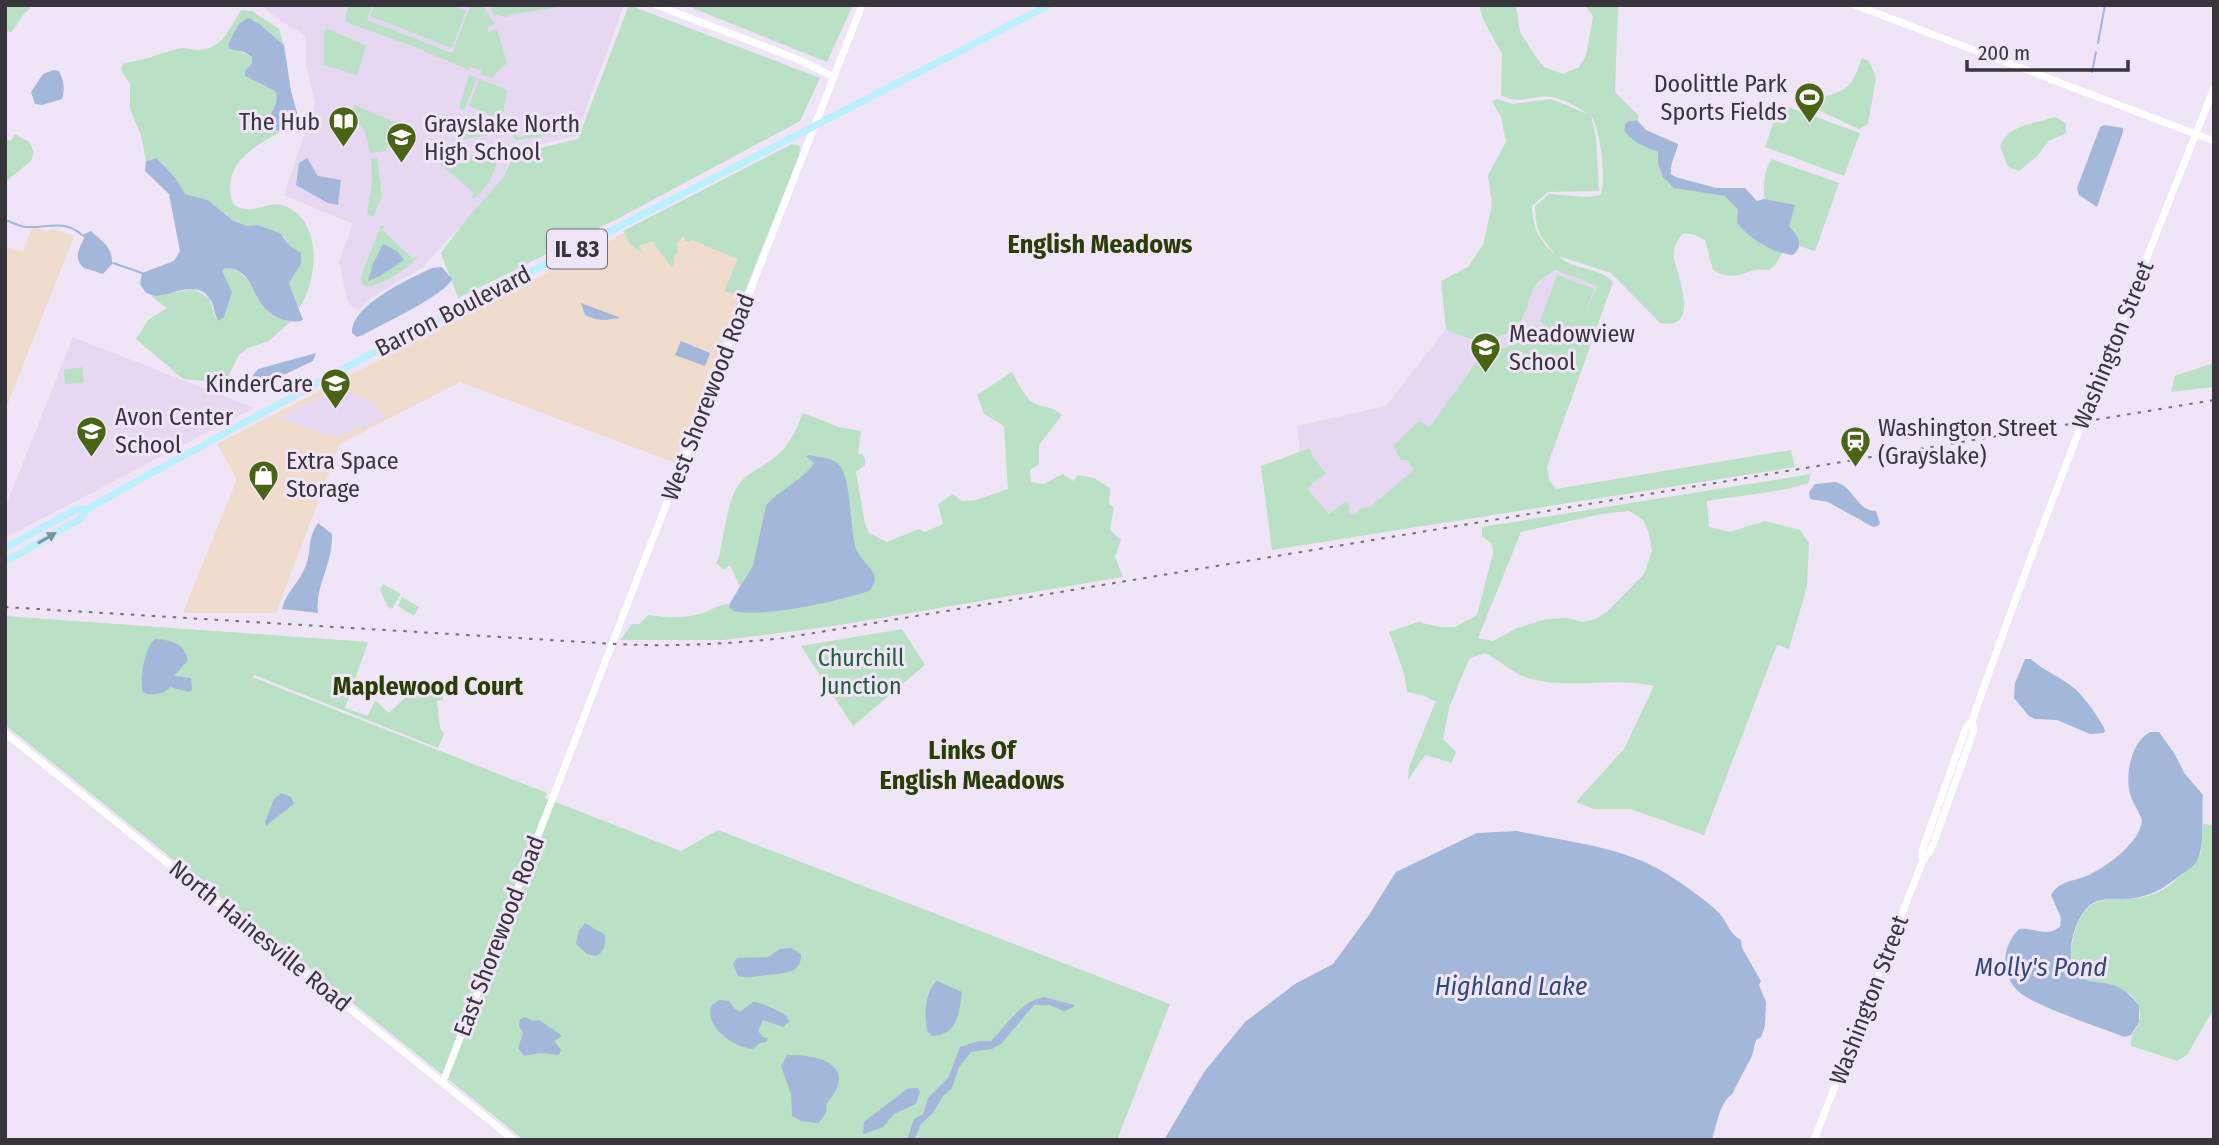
<svg xmlns="http://www.w3.org/2000/svg" width="2219" height="1145" viewBox="0 0 2219 1145" font-family="'Fira Sans Condensed',sans-serif">
<rect width="100%" height="100%" fill="#f0e5f7"/>
<g fill="#efdccc">
<polygon points="796,144 800,149 675,463 460,382 340,444 276,613 183,613 237,479 217,444"/>
<polygon points="33,225 46,232 53,229 74,236 5,411 5,246 23,252"/>
</g>
<g fill="#e6d8f0">
<polygon points="260,5 624,5 576,136 511,151 503,179 423,267 366,301 359,311 348,303 339,261 353,224 284,195 315,103 306,65 306,36 281,21"/>
<polygon points="1556,270 1597,286 1518,485 1354,515 1349,513 1329,514 1307,488 1326,472 1312,456 1300,452 1297,426 1386,406 1446,329 1469,340 1491,341 1516,329 1525,312 1529,295 1545,275"/>
<polygon points="73,337 254,408 5,538 5,508"/>
<polygon points="338,388 373,402 385,418 364,429 362,426 357,428 336,438 279,418"/>
</g>
<g fill="#bae0c5" fill-rule="evenodd">
<polygon points="5,5 33,5 23,15 12,32 5,31"/>
<polygon points="348,5 372,5 367,20 452,53 470,7 467,5 482,5 495,24 488,27 488,32 497,29 507,63 491,78 481,74 481,70 467,66 470,70 423,51 423,50 346,22 345,20"/>
<polygon points="374,5 452,5 466,11 452,48 370,16"/>
<polygon points="489,5 574,5 513,14 506,17 494,14"/>
<polygon points="629,5 820,78 800,121 621,217 458,298 441,253 464,222 503,178 514,154 578,139"/>
<polygon points="685,5 853,5 827,62"/>
<path d="M1479 5H1516L1520 32 1536 57 1544 67 1563 74 1579 67 1586 56 1593 16 1585 5H1618L1615 92 1639 116 1637 120 1626 122 1638 143 1658 152V164L1674 187 1725 196 1738 210V223L1761 244 1782 253 1776 264 1769 270C1746 266 1737 285 1713 270L1705 240 1695 235 1684 233C1677 240 1672 248 1674 258 1677 275 1702 331 1660 323L1611 273 1559 256C1573 271 1599 266 1613 282L1547 467 1549 480 1556 489 1791 450 1795 467 1272 550 1261 466 1310 448 1312 456 1326 473 1307 488 1329 514 1346 501 1350 507 1349 513 1354 515 1362 508 1372 507V505L1414 470 1407 460H1401L1393 446 1419 421 1430 427 1479 358 1522 341 1536 326H1545L1540 321 1557 275 1594 289 1584 317 1597 286 1556 270C1523 286 1534 305 1517 327 1514 331 1508 333 1503 335 1482 345 1466 339 1446 329L1441 281 1468 267 1483 245 1492 205 1488 175 1506 142 1501 117 1492 101 1497 99 1512 104 1551 99 1588 114C1577 107 1564 99 1551 97 1531 94 1520 106 1501 95L1502 54 1483 19ZM1591 115C1601 132 1606 175 1601 195L1588 197 1549 194 1535 206C1536 233 1540 236 1556 255 1538 240 1533 229 1532 206L1548 192 1599 191 1596 138Z"/>
<path d="M241 10 252 11 279 29 284 45 254 20 235 29 228 46 252 57V63L245 71V76L275 91C279 102 271 113 266 123L273 131 280 132C255 146 225 162 231 196 231 202 234 206 240 208 255 213 270 201 282 205 323 218 319 278 299 308L289 283 301 264V253L289 245 285 238 269 229 258 225 247 226 232 220 208 200 185 194 159 159 146 161 141 135 130 109V84L121 70 123 63C143 61 158 54 177 49 185 47 191 50 199 50 222 49 230 28 241 10Z"/>
<polygon points="326,28 366,46 357,75 324,65 324,32"/>
<path d="M1862 58 1869 61 1876 78 1868 124 1859 129 1809 106 1812 101C1846 89 1850 93 1862 58Z"/>
<polygon points="469,75 477,78 464,110 459,108"/>
<polygon points="479,79 507,90 502,120 469,106"/>
<polygon points="1780,104 1860,133 1844,176 1765,147"/>
<polygon points="356,105 391,121 397,121 386,151 370,153 365,132 351,109"/>
<path d="M2056 117 2066 124V133L2049 141 2036 157 2019 171 2008 167 2000 146C2008 125 2036 123 2056 117Z"/>
<polygon points="464,118 501,133 459,140"/>
<polygon points="561,126 565,127 558,134 517,140 513,137 515,133 517,137 559,130"/>
<polygon points="15,134 29,142 34,152 31,161 5,182 5,139 11,141"/>
<polygon points="792,144 800,146 799,156 743,296 724,291 738,259 692,240 689,242 685,241 684,235 677,243 678,252 674,256 674,264 671,267 652,241 639,246 643,254 630,244 623,231"/>
<path d="M491 152 497 155C499 171 485 188 474 199L472 197 474 193 438 162H434Z"/>
<polygon points="377,158 382,196 373,216 367,215 372,182 371,159"/>
<path d="M1771 159 1839 183 1815 251C1805 248 1792 244 1785 236 1764 215 1757 186 1771 159Z"/>
<path d="M381 225 384 227 382 230 413 259 416 257 418 258C407 267 385 284 371 286 365 287 365 285 361 282L362 274Z"/>
<path d="M225 268C246 268 251 288 261 302 268 312 279 317 290 322L269 341 248 348 239 355 225 383 183 379 136 339 148 320 167 308 151 296 194 289 209 298 215 316 220 321C233 308 225 286 221 271Z"/>
<polygon points="2214,363 2214,387 2171,392 2175,376"/>
<polygon points="82,367 84,383 65,384 64,370"/>
<path d="M1012 372C1018 382 1025 400 1036 404 1046 408 1054 407 1062 415L1039 445V464L1030 470 1031 482 1043 484 1063 474 1073 481 1078 475 1094 478 1110 488 1109 504 1114 507 1110 530 1121 540 1115 557 1123 577 833 626 764 635 724 640H620L632 624H639L648 615C666 617 682 619 699 614 711 611 718 604 731 603L740 587 730 565 724 570 716 563 719 557C724 536 727 501 739 484 748 472 763 467 774 458 789 446 796 431 803 413L839 427 861 431 858 454H862L865 458V465L856 472 865 524 869 533 887 542 919 529 925 532 943 524 938 504 953 494 962 501 976 500 1008 489 1004 426 984 414 977 395Z"/>
<path d="M1811 474 1808 483 1788 489 1707 501 1709 527 1730 532 1765 521 1800 530 1809 543 1807 586 1789 649 1777 645 1704 835 1630 809H1594L1576 802 1624 749 1654 686C1613 676 1569 690 1528 678 1511 673 1500 660 1485 653L1469 659 1449 708 1443 739 1456 752 1452 763 1425 755 1408 780 1409 767 1435 703H1438L1425 696 1407 692 1404 673 1389 632 1418 622 1440 627H1455L1477 615 1493 553 1492 544 1482 536V527ZM1629 511 1643 520 1649 533 1652 551 1644 574 1608 611 1596 619 1582 622 1567 618 1546 619 1517 628 1493 641 1478 638 1521 532 1601 514Z"/>
<polygon points="383,584 401,594 392,609 388,607 380,590"/>
<polygon points="402,597 419,607 414,616 398,606"/>
<path d="M5 616 368 642 345 708 368 716 374 703 376 701 389 713 408 695 406 692C417 683 431 690 443 695V700L437 701 440 728 444 734 438 748 254 675 252 677 547 793 545 798 681 851 718 830 1170 1004 1117 1140H524L5 725Z"/>
<polygon points="902,629 925,665 853,726 801,646"/>
<path d="M2203 824 2214 825V1008L2187 1055 2177 1061 2131 1046C2130 1031 2140 1028 2140 1015 2139 983 2101 988 2082 979 2071 968 2069 954 2073 939 2089 877 2121 912 2162 890 2177 882 2189 865 2201 853Z"/>
</g>
<g fill="#a3b7db">
<path d="M249 18 258 23 284 45 291 91 299 120 288 130 273 131 266 123C271 112 280 102 275 91L245 76V71L252 63V57L244 52 230 49 228 46C233 35 236 22 249 18Z"/>
<path d="M53 70 59 71C64 81 65 89 62 99L42 105 35 104 31 92 43 74Z"/>
<path d="M1637 120 1646 130 1678 144C1676 155 1670 162 1671 174L1676 177 1716 188H1745L1757 201 1764 199 1795 205 1789 226C1797 235 1805 245 1793 255 1771 252 1751 240 1737 223L1738 210 1725 196 1674 188 1663 177 1658 164V152C1646 147 1631 142 1624 130L1626 122Z"/>
<polygon points="2104,125 2123,128 2123,132 2097,207 2079,195 2077,188 2100,127"/>
<path d="M157 158 176 179 185 194 208 200 232 220 247 226 258 225 280 233 289 245 301 253V264L289 283 303 320C290 325 272 317 263 306 251 291 250 268 225 268L222 271 232 292 224 317 219 321C214 315 215 308 211 301 199 278 173 295 155 296L146 293 140 284 142 273 174 261 180 251 169 194 145 171 146 161Z"/>
<polygon points="307,158 318,176 341,180 338,205 328,203 296,185 299,163"/>
<path d="M91 231C101 241 113 246 112 264L103 274 84 268C73 258 79 250 84 238L82 235Z"/>
<polygon points="383,244 397,251 404,260 380,276 368,281 373,264"/>
<path d="M442 267 452 279C444 296 382 324 363 335L357 337 352 333C351 305 409 279 432 268Z"/>
<path d="M581 303 621 318C603 319 602 323 585 315Z"/>
<polygon points="681,341 710,353 705,366 675,355"/>
<polygon points="316,353 313,361 247,392 251,378 258,369"/>
<path d="M810 455C820 458 833 457 840 466 851 481 850 526 855 546 860 564 886 572 869 591 838 601 764 618 734 611L729 607 730 603 753 566 766 506C775 492 803 481 814 463L806 456Z"/>
<path d="M1835 482C1855 487 1856 511 1876 511L1880 523 1878 526 1873 527 1828 502 1810 499 1809 492 1815 484Z"/>
<path d="M318 523 332 534C333 565 315 585 318 613L282 609C286 592 300 582 306 565 312 549 307 539 318 523Z"/>
<path d="M155 639C171 640 183 642 188 660L174 676 191 678 192 690 189 692 170 687C164 694 151 697 143 692 139 680 145 647 155 639Z"/>
<path d="M2025 659H2031C2044 671 2061 677 2074 688 2083 695 2100 719 2105 730L2104 733 2090 734 2057 720 2035 719 2029 716 2014 698 2015 683Z"/>
<path d="M2150 732H2159L2174 753 2185 774 2203 795C2201 814 2206 850 2195 864 2191 869 2184 872 2178 877 2160 891 2149 897 2125 899 2116 899 2101 898 2093 903 2076 913 2064 954 2075 971 2083 984 2096 981 2109 984 2122 987 2131 995 2139 1006V1022L2131 1035 2125 1037C2101 1028 2035 1006 2019 992 2000 975 2001 947 2019 929 2035 927 2045 938 2060 927L2061 918 2051 895C2061 879 2074 882 2089 875 2108 865 2140 843 2142 820 2139 811 2133 804 2130 794 2125 775 2131 742 2150 732Z"/>
<path d="M281 793 291 797 294 804C285 811 275 818 266 826L265 822 274 799Z"/>
<path d="M1517 831C1567 842 1623 846 1667 874 1684 885 1705 899 1719 913 1728 923 1730 935 1741 940L1742 948 1761 981 1759 985 1766 1002 1765 1026 1761 1037 1756 1040 1752 1056 1732 1094C1719 1104 1717 1124 1712 1140H1164L1204 1072 1245 1022 1295 984 1333 964 1369 915 1396 872 1477 833Z"/>
<path d="M585 923 605 935C606 944 604 952 596 956L587 954 576 944 579 931Z"/>
<path d="M791 948 801 954C802 975 782 973 767 975 757 976 748 979 738 976L733 964 737 958 768 957 780 949Z"/>
<path d="M937 981 962 992C959 1013 958 1035 932 1036L930 1033H928C924 1017 924 993 937 981Z"/>
<path d="M1044 997 1074 1005V1007L1064 1011 1049 1005H1034L1001 1044 992 1049 971 1052 959 1067 952 1088 943 1096 933 1113 921 1124 914 1140H907L914 1119 923 1114 928 1098 948 1078 960 1047 979 1041H991C1007 1025 1021 1001 1044 997Z"/>
<path d="M719 1000 729 1001 734 1008 740 1012 753 1002C760 1002 780 1011 787 1016L789 1022 783 1027 763 1020 758 1031 763 1037 768 1038 766 1042 760 1043 753 1049C735 1048 704 1027 711 1006Z"/>
<polygon points="525,1017 533,1021 539,1020 560,1034 562,1036 554,1041 561,1050 559,1055 540,1053 524,1056 518,1048 523,1033 519,1026 520,1019"/>
<path d="M787 1055C821 1054 860 1067 826 1104 828 1112 824 1117 818 1123L801 1121 792 1116 791 1094 781 1066Z"/>
<polygon points="913,1088 918,1088 920,1092 916,1104 894,1114 883,1127 863,1134 864,1122 907,1089"/>
</g>
<g fill="none" stroke-linecap="round" stroke-linejoin="round">
<g stroke="#a3b7db" stroke-width="2">
<polyline points="2098,43 2105,5"/>
<polyline points="2092,72 2096,52"/>
<path d="M5 220C12 222 20 227 27 227 48 228 64 219 82 235"/>
<polyline points="113,263 142,273"/>
</g>
<g stroke="#fff" stroke-width="7">
<polyline points="656,5 797,59 834,77"/>
<polyline points="1855,5 2214,141"/>
<polyline points="5,733 514,1140"/>
<path d="M1923 860 1922 851 1966 728 1972 721C2046 508 2131 298 2214 88"/>
<polyline points="443,1082 641,569 862,5"/>
<polyline points="1814,1140 1923,860 1931,850 1974,730 1972,721"/>
</g>
<g stroke="#bbf0fd" stroke-width="7">
<polyline points="5,548 77,509 86,510"/>
<polyline points="5,562 80,519 86,510 139,480 402,337 572,251 1049,5"/>
</g>
<path stroke="#756f79" stroke-width="2" stroke-dasharray="3.5 7" stroke-linecap="butt" d="M5 607 616 644C672 647 728 644 784 638L2214 400"/>
</g>
<defs><path id="oneway-solid" d="M-6-.8H1V-3.2L6.5 0L1 3.2V.8H-6Z" transform="scale(1.75)"/></defs>
<use fill="#7a929c" href="#oneway-solid" transform="translate(47 538) rotate(-30)"/>
<defs>
<symbol id="stadium-pin" viewBox="-11 -11 22 30"><path d="M0 17L-7.5 6A9.5 9.5 0 1 1 7.5 6Z" fill="#496415" stroke="#f0e5f7"/><path d="M0-5a6.5 5 0 1 0 0 10a6.5 5 0 1 0 0-10ZM-3.5-1.8h7v3.6h-7Z" fill="#fff"/></symbol>
<symbol id="library-pin" viewBox="-11 -11 22 30"><path d="M0 17L-7.5 6A9.5 9.5 0 1 1 7.5 6Z" fill="#496415" stroke="#f0e5f7"/><path d="M-6-4Q-3-5.5-.7-3.5V5Q-3 3-6 4ZM6-4Q3-5.5 .7-3.5V5Q3 3 6 4Z" fill="#fff"/></symbol>
<symbol id="school-pin" viewBox="-11 -11 22 30"><path d="M0 17L-7.5 6A9.5 9.5 0 1 1 7.5 6Z" fill="#496415" stroke="#f0e5f7"/><path d="M0-5L7-2L0 1L-7-2ZM-4 1L0 2.5L4 1V4Q0 6-4 4Z" fill="#fff"/></symbol>
<symbol id="station-pin" viewBox="-11 -11 22 30"><path d="M0 17L-7.5 6A9.5 9.5 0 1 1 7.5 6Z" fill="#496415" stroke="#f0e5f7"/><path d="M-3-6H3Q5-6 5-4V2Q5 4 3 4L4.5 6H3L1.5 4h-3L-3 6H-4.5L-3 4Q-5 4-5 2V-4Q-5-6-3-6ZM-3.5-4v3h7v-3ZM-3.5 1v1.5H-2V1ZM2 1v1.5H3.5V1Z" fill="#fff"/></symbol>
<symbol id="shop-pin" viewBox="-11 -11 22 30"><path d="M0 17L-7.5 6A9.5 9.5 0 1 1 7.5 6Z" fill="#496415" stroke="#f0e5f7"/><path d="M-5-2.5h2.3a2.7 3.5 0 0 1 5.4 0H5L5.5 6h-11ZM-1.5-2.5h3a1.5 2.3 0 0 0-3 0Z" fill="#fff"/></symbol>
</defs>
<g fill-rule="evenodd">
<use href="#stadium-pin" x="1792" y="80" width="35" height="47"/>
<use href="#library-pin" x="326" y="104" width="35" height="47"/>
<use href="#school-pin" x="384" y="120" width="35" height="47"/>
<use href="#school-pin" x="1468" y="330" width="35" height="47"/>
<use href="#school-pin" x="318" y="366" width="35" height="47"/>
<use href="#school-pin" x="74" y="414" width="35" height="47"/>
<use href="#station-pin" x="1838" y="424" width="35" height="47"/>
<use href="#shop-pin" x="246" y="458" width="35" height="47"/>
</g>
<g text-anchor="middle" stroke-width="6" stroke-linejoin="round" paint-order="stroke">
<rect fill="#f0e5f7" stroke="#706a74" stroke-width="2" x="547" y="229.5" width="60" height="39" rx="5"/>
<g font-size="23" font-weight="bold" fill="#39353c">
<text x="577" y="257">IL 83</text>
</g>
<g font-size="24" fill="#39353c" stroke="#f0e5f7" text-anchor="start">
<text x="1787" y="92" text-anchor="end">Doolittle Park<tspan x="1787" dy="28">Sports Fields</tspan></text>
<text x="320" y="130" text-anchor="end">The Hub</text>
<text x="424" y="132">Grayslake North<tspan x="424" dy="28">High School</tspan></text>
<text x="1509" y="342">Meadowview<tspan x="1509" dy="28">School</tspan></text>
<text x="313" y="392" text-anchor="end">KinderCare</text>
<text x="115" y="425">Avon Center<tspan x="115" dy="28">School</tspan></text>
<text x="1878" y="436">Washington Street<tspan x="1878" dy="28">(Grayslake)</tspan></text>
<text x="286" y="469">Extra Space<tspan x="286" dy="28">Storage</tspan></text>
</g>
<g font-size="24" fill="#39353c" stroke="#f0e5f7">
<text transform="translate(453 311) rotate(-27)" y="8">Barron Boulevard</text>
<text transform="translate(2113 345) rotate(-68)" y="8">Washington Street</text>
<text transform="translate(708 397) rotate(-69)" y="8">West Shorewood Road</text>
<text transform="translate(260 936) rotate(39)" y="8">North Hainesville Road</text>
<text transform="translate(499 936) rotate(-69)" y="8">East Shorewood Road</text>
<text transform="translate(1869 1000) rotate(-69)" y="8">Washington Street</text>
</g>
<g font-size="24" fill="#235f3a" stroke="#f0e5f7">
<text x="861" y="666">Churchill<tspan x="861" dy="28">Junction</tspan></text>
</g>
<g font-size="26" font-weight="bold" fill="#2a3d06" stroke="#f0e5f7">
<text x="1100" y="253">English Meadows</text>
<text x="428" y="695">Maplewood Court</text>
<text x="972" y="759">Links Of<tspan x="972" dy="30">English Meadows</tspan></text>
</g>
<g font-size="26" font-style="italic" fill="#304979" stroke="#f0e5f7">
<text x="2041" y="976">Molly's Pond</text>
<text x="1511" y="995">Highland Lake</text>
</g>
</g>
<rect width="2219" height="1145" fill="none" stroke="#39353c" stroke-width="14"/>
<path d="M1967 60v10h161v-10" fill="none" stroke="#39353c" stroke-width="3.5"/>
<text x="1978" y="60" font-size="21" fill="#39353c" stroke="#f0e5f7" stroke-width="5" paint-order="stroke">200 m</text>
</svg>
